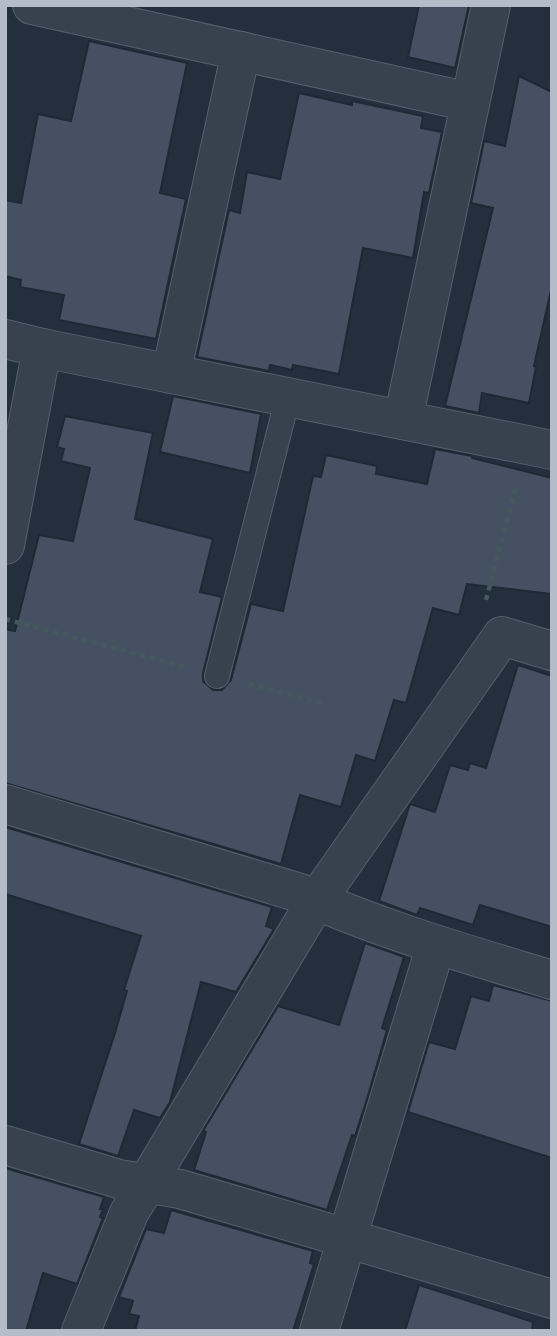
<svg xmlns="http://www.w3.org/2000/svg" width="557" height="1336" viewBox="0 0 557 1336" font-family="Barlow,sans-serif">
<rect width="100%" height="100%" fill="#242f3e"/>
<g fill="#455162" stroke="#1f2835" stroke-width="2">
<polygon points="419,5 469,5 455,68 408,57"/>
<polygon points="89,41 187,63 160,193 186,199 156,339 59,320 64,295 20,287 21,280 5,276 5,200 21,203 38,114 71,121"/>
<polygon points="519,76 552,92 552,286 534,366 536,367 529,403 482,393 479,413 445,406 493,208 471,203 484,141 505,146"/>
<polygon points="299,93 352,105 352,101 423,116 421,128 442,132 429,193 424,192 413,258 363,248 339,374 293,365 292,370 270,365 269,371 197,357 229,210 240,213 247,172 280,179"/>
<polygon points="173,396 261,414 250,473 160,452"/>
<polygon points="65,416 153,433 135,519 213,539 200,592 222,597 203,673 203,681 213,690 222,690 231,680 251,604 283,611 313,476 321,477 326,455 377,466 376,474 427,484 435,449 472,456 472,458 552,478 552,594 467,584 459,615 433,608 406,703 394,700 375,761 356,755 341,807 300,795 281,864 5,783 5,629 15,631 39,535 73,541 90,468 61,461 64,449 57,447"/>
<polygon points="518,665 552,676 552,927 480,905 473,925 420,908 417,915 379,901 410,804 435,812 450,765 468,770 470,763 486,768"/>
<polygon points="5,827 272,907 266,926 274,929 236,992 201,982 170,1102 160,1118 134,1110 118,1156 79,1144 115,1033 127,991 124,990 141,936 5,894"/>
<polygon points="365,943 404,957 382,1028 387,1030 367,1099 355,1136 352,1135 327,1210 194,1170 206,1132 203,1131 278,1006 339,1025"/>
<polygon points="493,985 552,1001 552,1158 408,1112 429,1042 455,1049 471,996 489,1001"/>
<polygon points="5,1168 104,1197 100,1209 103,1209 100,1217 103,1218 77,1284 43,1273 26,1331 5,1331"/>
<polygon points="171,1210 313,1251 310,1263 314,1264 293,1331 135,1331 139,1316 129,1314 133,1301 119,1297 146,1229 164,1233"/>
<polygon points="419,1285 533,1322 532,1331 405,1331"/>
</g>
<g fill="none" stroke-linecap="round" stroke-linejoin="round">
<defs>
<polyline id="lane" points="217,676 288,397"/>
<g id="street">
<polyline points="32,5 470,102"/>
<polyline points="5,339 42,348 5,545"/>
<polyline points="42,348 552,450"/>
<polyline points="171,374 241,51"/>
<polyline points="403,420 491,5"/>
<path d="M5 804 300 893C381 930 467 954 552 980"/>
<polyline points="5,1145 119,1179 180,1189 552,1299"/>
<polyline points="81,1331 129,1213 316,901 502,636 552,651"/>
<polyline points="319,1331 436,945"/>
</g>
</defs>
<use href="#lane" stroke="#565f6c" stroke-width="26"/>
<use href="#street" stroke="#565f6c" stroke-width="40"/>
<g stroke="#44595c" stroke-width="4.5" stroke-dasharray="5 5" stroke-linecap="butt">
<polyline points="486,600 517,483"/>
<polyline points="5,619 186,667"/>
<polyline points="249,684 322,703"/>
</g>
<use href="#lane" stroke="#38414e" stroke-width="24"/>
<use href="#street" stroke="#38414e" stroke-width="38"/>
</g>
<rect width="557" height="1336" fill="none" stroke="#b4bcc9" stroke-width="14"/>
</svg>
